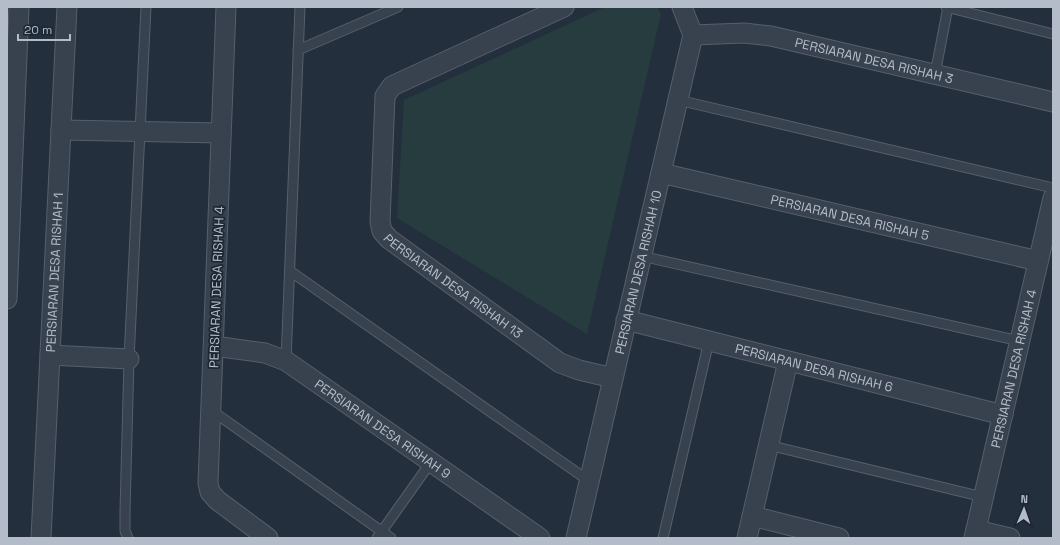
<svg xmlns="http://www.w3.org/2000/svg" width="1060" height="545" viewBox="0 0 1060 545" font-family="'Space Grotesk',sans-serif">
<rect width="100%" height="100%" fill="#242f3e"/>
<polygon fill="#263c3f" points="605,7 657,7 661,14 587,334 397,218 404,100"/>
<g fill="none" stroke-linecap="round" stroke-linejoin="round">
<defs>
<g id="service">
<polyline points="946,7 1053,34"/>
<polyline points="298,50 398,7"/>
<polyline points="935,74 948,7"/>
<polyline points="678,100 1053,188"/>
<polyline points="641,256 1020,341"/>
<polyline points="290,271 589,481"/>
<polyline points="286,361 300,7"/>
<polyline points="211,410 391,538"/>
<polyline points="768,445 983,497"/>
<polyline points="128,538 125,531 125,511 129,359 146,7"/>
<polyline points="377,538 431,462"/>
<polyline points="663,538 709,341"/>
</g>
<g id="minor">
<polyline points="226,7 208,483 210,492 217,500 268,538"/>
<path id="s1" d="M564 7 392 86 385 96 380 222 382 231 389 239 560 363 579 370 613 378"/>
<path id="s2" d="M693 35 744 33 771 36 1053 102"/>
<polyline points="61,130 221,133"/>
<path id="s3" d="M661 173 1038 261"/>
<polyline points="7,299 19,7"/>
<path id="s4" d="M626 320 1003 415"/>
<path id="s5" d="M214 346 265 353 286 361 540 538"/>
<polyline points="50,355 129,359"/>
<polyline points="752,516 839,538"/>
<polyline points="976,530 1010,538"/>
<path id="s6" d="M41 538 67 7"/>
<path id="s7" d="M576 538 693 35 682 7"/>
<polyline points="747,538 788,361"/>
<path id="s8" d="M974 538 1053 198"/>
</g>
</defs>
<use href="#service" stroke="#565f6c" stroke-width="11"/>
<use href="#minor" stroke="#565f6c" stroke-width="21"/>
<use href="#service" stroke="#38414e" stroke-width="9"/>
<use href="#minor" stroke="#38414e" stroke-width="19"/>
</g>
<g text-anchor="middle" stroke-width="3.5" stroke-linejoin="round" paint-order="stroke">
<g font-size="13" fill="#b4bcc9" stroke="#1d2633">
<text dy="5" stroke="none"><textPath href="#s2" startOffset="184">PERSIARAN DESA RISHAH 3</textPath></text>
<text dy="5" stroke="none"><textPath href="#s3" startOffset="194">PERSIARAN DESA RISHAH 5</textPath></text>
<text dy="5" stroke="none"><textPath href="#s7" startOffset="273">PERSIARAN DESA RISHAH 10</textPath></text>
<text dy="5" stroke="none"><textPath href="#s6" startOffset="266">PERSIARAN DESA RISHAH 1</textPath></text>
<text dy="5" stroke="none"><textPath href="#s1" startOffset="427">PERSIARAN DESA RISHAH 13</textPath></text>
<text transform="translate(216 287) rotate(-88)" y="5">PERSIARAN DESA RISHAH 4</text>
<text dy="5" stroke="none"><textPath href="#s4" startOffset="194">PERSIARAN DESA RISHAH 6</textPath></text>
<text dy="5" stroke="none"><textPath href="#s8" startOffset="174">PERSIARAN DESA RISHAH 4</textPath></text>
<text dy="5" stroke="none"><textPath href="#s5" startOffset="192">PERSIARAN DESA RISHAH 9</textPath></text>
</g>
</g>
<rect width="1060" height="545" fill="none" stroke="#b4bcc9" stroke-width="16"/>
<g transform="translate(1024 509) rotate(2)" stroke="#1d2633" stroke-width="3" paint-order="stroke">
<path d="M0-3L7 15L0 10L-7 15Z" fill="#b4bcc9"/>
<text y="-6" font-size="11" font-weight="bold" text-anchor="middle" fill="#b4bcc9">N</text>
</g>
<path d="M18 34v6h52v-6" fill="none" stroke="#b4bcc9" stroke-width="2"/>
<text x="24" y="34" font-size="12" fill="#b4bcc9" stroke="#1d2633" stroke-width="3" paint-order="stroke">20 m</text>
</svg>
